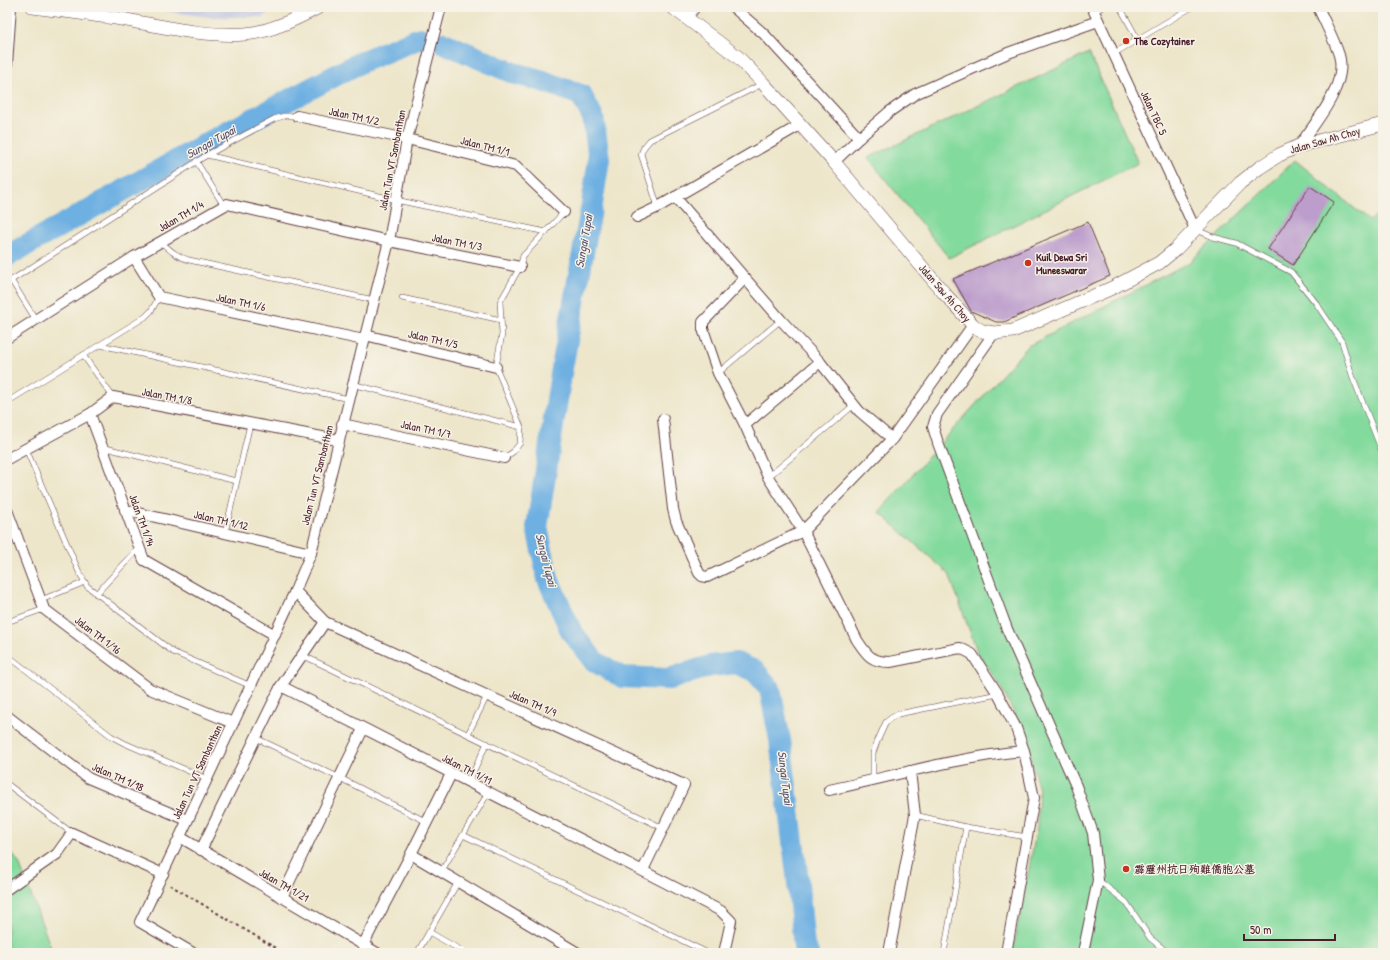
<svg xmlns="http://www.w3.org/2000/svg" width="1390" height="960" viewBox="0 0 1390 960" font-family="'Patrick Hand','LXGW WenKai TC',sans-serif">
<rect width="100%" height="100%" fill="#f7f3e8"/>
<filter id="ink" filterUnits="userSpaceOnUse"><feTurbulence type="fractalNoise" baseFrequency=".025" numOctaves="2"/><feDisplacementMap in="SourceGraphic" scale="8" xChannelSelector="R" yChannelSelector="G"/><feConvolveMatrix kernelMatrix="1 2 1 2 8 2 1 2 1" color-interpolation-filters="sRGB"/></filter>
<filter id="wash" filterUnits="userSpaceOnUse"><feTurbulence type="fractalNoise" baseFrequency=".012" numOctaves="4" result="noise"/><feDisplacementMap in="SourceGraphic" scale="16" xChannelSelector="R" yChannelSelector="G"/><feGaussianBlur stdDeviation="0.9" result="paint"/><feColorMatrix in="noise" values="0 0 0 0 0 0 0 0 0 0 0 0 0 0 0 0 0 1.4 0 .05"/><feComposite in="paint" operator="in"/></filter>
<g filter="url(#wash)">
<rect width="100%" height="100%" fill="#ede6ca"/>
<polygon fill="#bdc3de" points="137,7 279,7 262,17 208,17"/>
<g fill="#83da9d" stroke="#667c64">
<polygon points="1089,53 1138,163 949,258 868,158"/>
<polygon points="1295,160 1370,221 1383,208 1383,953 1012,953 1037,828 1039,790 1022,728 998,682 977,651 949,574 879,512 1028,346 1190,262"/>
<polygon points="7,847 19,863 51,948 59,953 7,953"/>
</g>
<g fill="none" stroke-linecap="round" stroke-linejoin="round">
<g stroke="#6eb0e2" stroke-width="22">
<polyline points="444,43 513,73 543,81 581,95 593,117 599,159 592,204 562,368 537,527 548,579 571,631 594,661 622,677 669,679 710,666 736,663 755,671 770,689 780,740 797,873 804,947 808,953"/>
<polyline points="7,256 209,142 363,61 420,38"/>
</g>
</g>
<g id="blocks">
<g fill="#bc9dcc">
<polygon points="1310,186 1334,202 1293,265 1268,249"/>
<polygon points="1088,222 1110,276 1004,322 996,322 971,311 953,279"/>
</g>
</g>
</g>
<g filter="url(#ink)">
<use href="#blocks" fill-opacity="0" stroke="#623d43" stroke-width="1"/>
<g fill="none" stroke-linecap="round" stroke-linejoin="round">
<defs>
<g id="lane">
<polyline points="1120,7 1138,40"/>
<polyline points="1094,11 1103,7"/>
<polyline points="1113,54 1192,7"/>
<polyline points="207,155 396,200 546,232"/>
<polyline points="196,161 224,206"/>
<polyline points="658,207 641,154 644,147 650,140 762,84"/>
<polyline points="1197,230 1213,237 1236,243 1291,272 1316,303 1342,342 1352,375 1383,454"/>
<path d="M161 242C170 250 177 257 189 260L374 300"/>
<polyline points="11,280 36,320"/>
<polyline points="7,283 207,155 274,119 284,116 297,116"/>
<polyline points="402,298 501,320"/>
<polyline points="100,345 349,399"/>
<polyline points="83,355 113,397"/>
<polyline points="718,373 781,320"/>
<polyline points="352,384 521,427"/>
<polyline points="7,402 145,317 151,311 159,297"/>
<polyline points="102,447 236,481"/>
<polyline points="26,449 79,572 87,586 173,652 251,686"/>
<polyline points="504,458 513,452 520,443 521,427 496,367 502,334 500,302 520,267 523,256 564,212"/>
<polyline points="768,477 854,405"/>
<polyline points="225,533 250,424"/>
<polyline points="96,594 139,548"/>
<polyline points="41,600 85,582"/>
<polyline points="7,622 44,609"/>
<polyline points="7,655 111,736 124,743 207,779"/>
<polyline points="302,655 663,828"/>
<polyline points="468,734 487,696"/>
<polyline points="256,738 340,778 427,822"/>
<polyline points="873,780 873,753 877,742 886,722 891,718 898,714 998,694"/>
<polyline points="468,783 487,743"/>
<polyline points="7,784 72,833"/>
<polyline points="915,815 966,827 1027,837"/>
<polyline points="463,835 708,953"/>
<polyline points="441,872 488,793"/>
<polyline points="1098,880 1126,902 1150,938 1168,953"/>
<polyline points="429,932 466,953"/>
<polyline points="417,953 458,882"/>
<polyline points="944,953 966,827"/>
</g>
<g id="street">
<polyline points="733,7 764,34 859,138"/>
<polyline points="1092,7 1195,229"/>
<polyline points="687,18 695,7"/>
<polyline points="7,64 11,7"/>
<polyline points="297,116 407,139 516,166 564,212"/>
<path d="M1299 146C1315 123 1348 85 1339 55 1334 39 1325 23 1318 7"/>
<polyline points="834,162 859,138 889,112 915,94 1008,53 1098,21"/>
<polyline points="675,197 781,320 820,362 859,411 892,439"/>
<polyline points="637,217 658,207 800,125"/>
<polyline points="134,257 159,297 364,340"/>
<path d="M745 278 703 322V329L718 373 745 425 768 477 803 531 857 640C867 655 871 662 890 662L960 648 972 654 998 694 1016 728 1024 751 1034 798 1006 953"/>
<polyline points="994,333 937,414 933,427 938,443 1007,629 1076,786 1093,833 1098,880 1083,953"/>
<polyline points="365,335 496,367"/>
<polyline points="7,338 134,257 227,204 389,241 520,267"/>
<polyline points="90,414 144,560 275,635"/>
<polyline points="663,419 673,509 676,521 699,573 702,576 707,577 803,531 892,439 973,325"/>
<polyline points="342,424 504,458"/>
<polyline points="745,425 820,362"/>
<polyline points="7,459 90,414 113,397 338,440"/>
<polyline points="7,510 44,609 150,689 233,723"/>
<polyline points="125,510 311,553"/>
<polyline points="295,591 325,622 684,785 643,870"/>
<polyline points="281,686 721,911 731,921 724,953"/>
<polyline points="7,716 88,778 187,820"/>
<path d="M829 790C894 776 958 757 1024 751"/>
<polyline points="180,837 377,953"/>
<polyline points="201,850 281,686 325,622"/>
<polyline points="411,854 578,953"/>
<polyline points="7,889 57,854 72,833 163,874"/>
<polyline points="282,897 363,729"/>
<polyline points="363,945 411,854 451,774"/>
<polyline points="193,953 140,922 295,591 311,553 389,241 407,139 441,7"/>
<polyline points="889,953 915,815 910,771"/>
</g>
<g id="secondary">
<path d="M33 7C63 11 92 14 121 19 161 26 203 37 245 34 270 32 296 19 319 7"/>
<polyline points="672,7 738,57 763,83 834,162 944,293 973,325 982,331 994,333 1013,331 1112,288 1159,263 1176,249 1240,183 1259,168 1279,155 1299,146 1383,124"/>
</g>
</defs>
<use href="#lane" stroke="#623d43" stroke-width="6"/>
<use href="#street" stroke="#623d43" stroke-width="12"/>
<use href="#secondary" stroke="#623d43" stroke-width="14"/>
<polyline stroke="#623d43" stroke-width="2" stroke-dasharray="3 3" stroke-linecap="butt" points="170,885 284,953"/>
<use href="#lane" stroke="#fff" stroke-width="5"/>
<use href="#street" stroke="#fff" stroke-width="10"/>
<use href="#secondary" stroke="#fff" stroke-width="13"/>
</g>
</g>
<g fill="#c8321e" stroke="#f7f3e8" stroke-width="1.5">
<circle cx="1126" cy="41" r="4"/>
<circle cx="1028" cy="263" r="4"/>
<circle cx="1126" cy="869" r="4"/>
</g>
<g text-anchor="middle" stroke-width="3" stroke-linejoin="round" paint-order="stroke">
<g font-size="11" font-weight="bold" fill="#4a1f2b" stroke="#f7f3e8" text-anchor="start">
<text x="1134" y="45">The Cozytainer</text>
<text x="1036" y="261">Kuil Dewa Sri<tspan x="1036" dy="13">Muneeswarar</tspan></text>
<text x="1134" y="873">霹靂州抗日殉難僑胞公墓</text>
</g>
<g font-size="11" fill="#4a1f2b" stroke="#f7f3e8">
<text transform="translate(1154 113) rotate(65)" y="4">Jalan TBC 5</text>
<text transform="translate(354 116) rotate(12)" y="4">Jalan TM 1/2</text>
<text transform="translate(1325 140) rotate(-16)" y="4">Jalan Saw Ah Choy</text>
<text transform="translate(485 146) rotate(14)" y="4">Jalan TM 1/1</text>
<text transform="translate(392 160) rotate(-79)" y="4">Jalan Tun VT Sambanthan</text>
<text transform="translate(181 216) rotate(-30)" y="4">Jalan TM 1/4</text>
<text transform="translate(457 242) rotate(11)" y="4">Jalan TM 1/3</text>
<text transform="translate(945 293) rotate(49)" y="4">Jalan Saw Ah Choy</text>
<text transform="translate(241 302) rotate(12)" y="4">Jalan TM 1/6</text>
<text transform="translate(433 339) rotate(13)" y="4">Jalan TM 1/5</text>
<text transform="translate(167 396) rotate(11)" y="4">Jalan TM 1/8</text>
<text transform="translate(426 429) rotate(12)" y="4">Jalan TM 1/7</text>
<text transform="translate(317 475) rotate(-76)" y="4">Jalan Tun VT Sambanthan</text>
<text transform="translate(142 520) rotate(70)" y="4">Jalan TM 1/14</text>
<text transform="translate(221 520) rotate(13)" y="4">Jalan TM 1/12</text>
<text transform="translate(98 635) rotate(37)" y="4">Jalan TM 1/16</text>
<text transform="translate(533 703) rotate(24)" y="4">Jalan TM 1/9</text>
<text transform="translate(467 769) rotate(27)" y="4">Jalan TM 1/11</text>
<text transform="translate(197 772) rotate(-65)" y="4">Jalan Tun VT Sambanthan</text>
<text transform="translate(118 777) rotate(24)" y="4">Jalan TM 1/18</text>
<text transform="translate(284 885) rotate(30)" y="4">Jalan TM 1/21</text>
</g>
<g font-size="12" font-style="italic" fill="#57526b" stroke="#f7f3e8">
<text transform="translate(211 142) rotate(-29)" y="4">Sungai Tupai</text>
<text transform="translate(584 241) rotate(-80)" y="4">Sungai Tupai</text>
<text transform="translate(546 560) rotate(76)" y="4">Sungai Tupai</text>
<text transform="translate(785 778) rotate(83)" y="4">Sungai Tupai</text>
</g>
</g>
<rect width="1390" height="960" fill="none" stroke="#f7f3e8" stroke-width="24"/>
<path d="M1244 934v6h91v-6" fill="none" stroke="#4a1f2b" stroke-width="2"/>
<text x="1250" y="934" font-size="12" fill="#4a1f2b" stroke="#f7f3e8" stroke-width="3" paint-order="stroke">50 m</text>
</svg>
